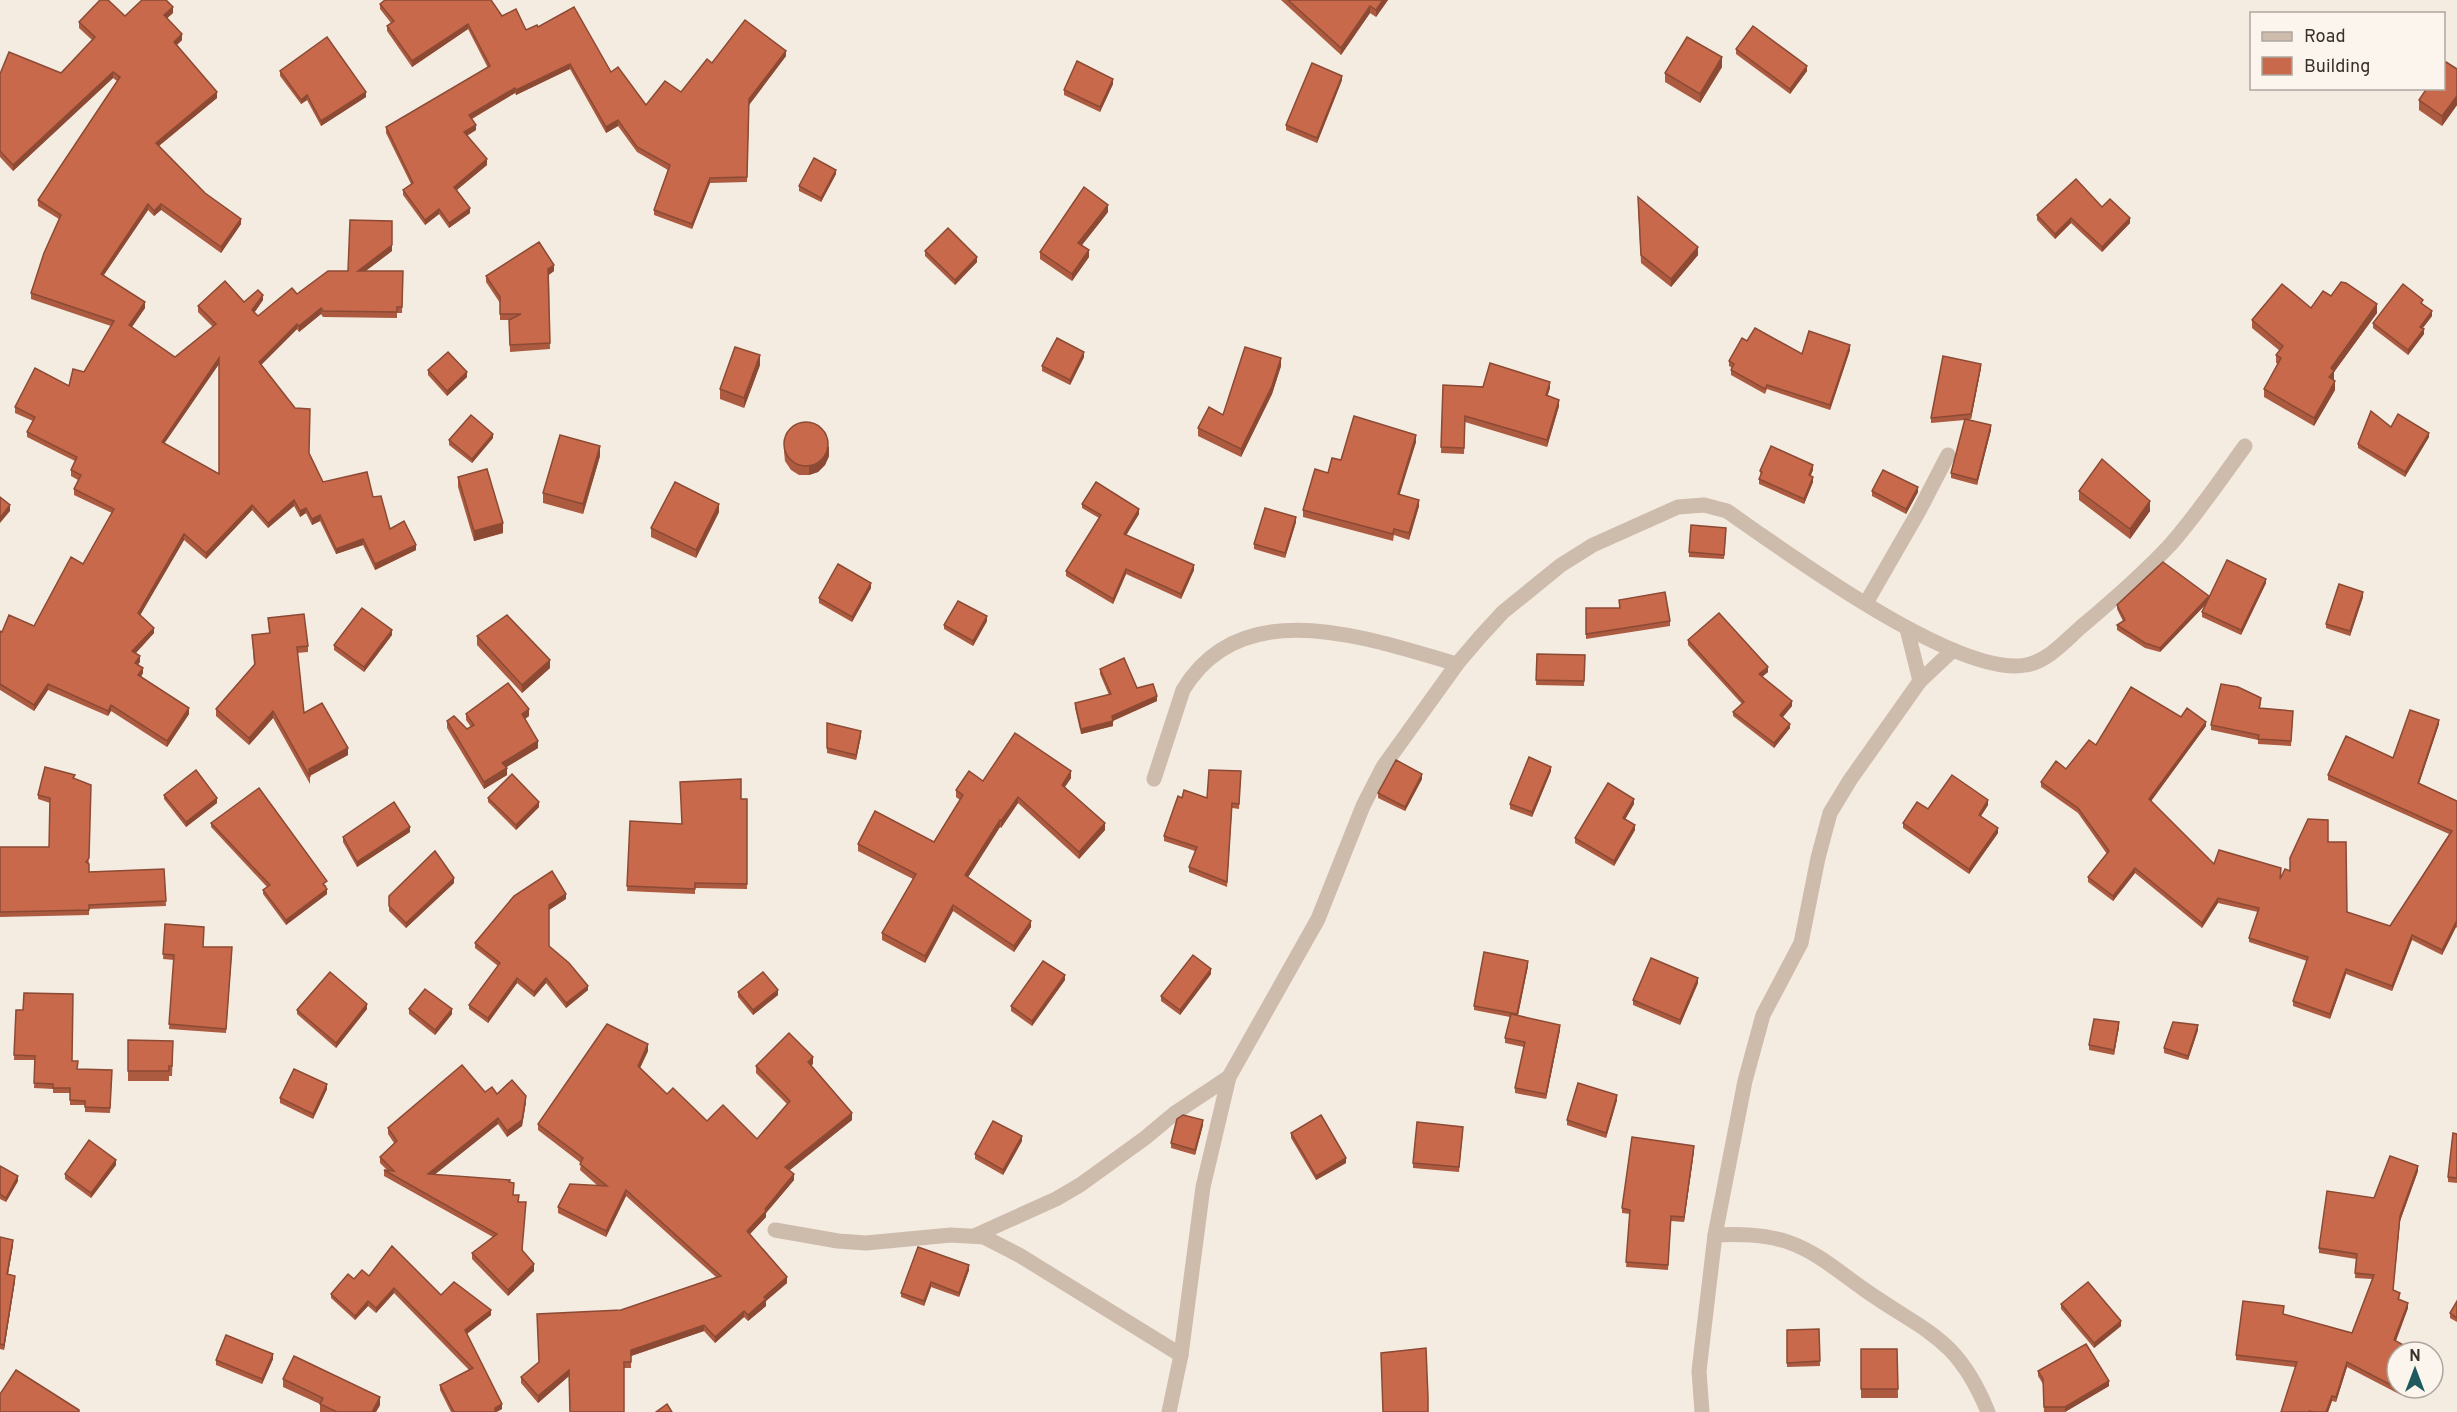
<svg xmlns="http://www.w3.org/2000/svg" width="2457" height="1412" viewBox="0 0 2457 1412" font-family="Overpass,sans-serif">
<rect width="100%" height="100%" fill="#f4ebe1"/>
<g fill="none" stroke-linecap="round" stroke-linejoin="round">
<g stroke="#cdbbac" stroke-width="15">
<polyline points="1866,603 1919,511 1948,455"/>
<polyline points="1907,629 1920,681"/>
<path d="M1154 779 1183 690C1242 591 1369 639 1457 664"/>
<polyline points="775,1230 838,1241 866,1243 951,1235 984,1237 1019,1255 1181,1355"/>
<path d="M1715 1235C1739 1234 1764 1234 1788 1242 1817 1252 1839 1272 1865 1290 1926 1333 1957 1336 1988 1412"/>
<polyline points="974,1236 1056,1199 1080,1185 1145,1138 1175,1113 1229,1077"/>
<path d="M1169 1412 1181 1355 1203 1187 1229 1077 1318 919 1363 806 1383 767 1457 664 1480 637 1503 612 1561 565 1593 545 1678 507 1704 505 1727 511C1786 552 1957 678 2026 665 2048 661 2064 642 2081 627 2112 601 2143 574 2171 544 2198 513 2221 479 2245 446"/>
<polyline points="1702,1412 1699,1371 1715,1235 1745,1081 1763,1015 1801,943 1818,858 1830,813 1850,780 1920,681 1953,650"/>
</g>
</g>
<g fill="#ac5a40" fill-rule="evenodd">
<polygon points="1281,0 1388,0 1376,17 1370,13 1341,55"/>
<polygon points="380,4 502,16 526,30 538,27 611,72 646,105 681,92 712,63 786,56 749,105 747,182 710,183 692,229 654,215 654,210 668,170 637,152 618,126 606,133 570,69 516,95 515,93 472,119 476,130 467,136 487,165 457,190 470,213 449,228 439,214 425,225 403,195 403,190 411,184 386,133 386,127 488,68 468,29 412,67 387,31 387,26 391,23 380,9"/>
<path d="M173 13 167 18 182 40 177 45 217 98 159 146 205 193 241 224 221 253 161 210 154 216 148 210 104 275 145 308 132 327 175 357 213 327 198 312V306L263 300 254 313 258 316 297 294 392 251 365 271H403L402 313H397V318L323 317 321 314 299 332 297 329 261 365 309 454 323 482 373 497 390 529 416 550 375 570 363 545 336 554 320 521 312 525 306 513 300 517 294 506 268 528 252 510 206 559 184 540 140 615 154 633 136 653 140 662 138 664 143 673 141 677 189 714 167 747 111 711 108 716 48 690 34 711 0 690V631L2 632 34 626 83 564 112 513 74 495V489L78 480 71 476V470L75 461 27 437V432L33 421 15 413V407L69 386 84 372 111 326 31 299V293L59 219 38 206V200L117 81 113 78 13 171 0 157V74L61 73 92 40 79 28V22L125 16ZM219 364V474L164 443Z"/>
<polygon points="1736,49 1807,71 1790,94 1736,54"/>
<polygon points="1722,67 1700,103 1665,82 1665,73"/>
<polygon points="2457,69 2457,105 2442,126 2419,110 2419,100"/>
<polygon points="280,71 366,97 321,126 307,100 301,104 280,76"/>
<polygon points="1342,80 1317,143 1286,130 1286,125"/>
<polygon points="1113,84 1100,112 1064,95 1064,90"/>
<polygon points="836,174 821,202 799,191 799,186"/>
<polygon points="1638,205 1698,255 1671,287 1641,263"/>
<polygon points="1108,212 1082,245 1089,257 1072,281 1040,259 1040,252"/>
<polygon points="2037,215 2130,223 2102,252 2071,223 2055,239 2037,220"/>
<polygon points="925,251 977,262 955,285 925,256"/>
<polygon points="554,271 549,275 550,349 510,352 509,320 500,320 500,303 486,282 486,276"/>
<polygon points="2331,296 2377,313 2334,372 2334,380 2335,390 2314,426 2264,397 2264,389 2278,364 2276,363 2276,355 2280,351 2252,328 2252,320 2311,308"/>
<polygon points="2423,304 2432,316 2423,328 2424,334 2408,355 2373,328 2373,323"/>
<polygon points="1747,341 1802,354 1850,350 1830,410 1767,389 1765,394 1731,375 1731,370 1732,368 1729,366 1729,361"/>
<polygon points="1084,357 1070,385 1042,371 1042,366"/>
<polygon points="760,365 744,408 720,399 720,389"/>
<polygon points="1281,366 1272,394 1241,457 1198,436 1198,428 1223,415"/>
<polygon points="1981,368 1971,419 1968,419 1991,430 1977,485 1951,478 1951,473 1965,420 1931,423 1931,418"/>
<polygon points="428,370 467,377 447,396 428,375"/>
<polygon points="1443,385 1550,388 1547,396 1559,406 1547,447 1465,422 1464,454 1441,453"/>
<polygon points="2391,427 2429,437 2405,477 2358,448 2358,444"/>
<polygon points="493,438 472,463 449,445 449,440"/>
<polygon points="784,442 829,456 825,465 818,472 809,475 799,475 791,470 785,461 784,452"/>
<polygon points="1416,442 1399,494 1419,506 1409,540 1394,535 1393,541 1303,517 1303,510 1328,473 1341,460"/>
<polygon points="600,456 583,514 543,503 543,493"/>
<polygon points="1813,470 1810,476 1813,482 1804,504 1759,484 1759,479 1761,477 1760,471"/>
<polygon points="458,477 503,533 474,541 458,487"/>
<polygon points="1872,491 1918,492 1906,514 1872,496"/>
<polygon points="2079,491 2150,511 2130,539 2079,500"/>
<polygon points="1082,504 1139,514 1126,535 1194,570 1181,599 1126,574 1113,604 1066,576 1066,571 1099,518 1082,508"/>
<polygon points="719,512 696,558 651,537 651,528"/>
<polygon points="1296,522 1285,558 1254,549 1254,544"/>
<polygon points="1726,533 1724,559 1689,557 1689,552"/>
<polygon points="2266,583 2241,635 2202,617 2202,612 2206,604 2160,652 2145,648 2117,630 2117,625 2123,621 2117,609 2117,605 2209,598"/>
<polygon points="871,588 852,622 819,603 819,598"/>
<polygon points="2363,597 2350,636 2326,628 2326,624"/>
<polygon points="1619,600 1670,621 1670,626 1586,639 1586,608 1619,608"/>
<polygon points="268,618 308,646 308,652 297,653 304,713 348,755 310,776 310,784 273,718 249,745 216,716 216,709 254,665 252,635 269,633"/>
<polygon points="987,621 973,646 944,629 944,625"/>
<polygon points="392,635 364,672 334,650 334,645"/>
<polygon points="477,636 550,668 522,693 477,645"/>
<polygon points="1688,640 1768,672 1762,677 1792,706 1783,717 1790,728 1774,748 1733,716 1733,712 1742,704 1688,645"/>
<polygon points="1537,654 1585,655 1584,686 1536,685"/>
<polygon points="1100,669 1137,688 1157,701 1113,721 1113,726 1081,734 1075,708 1075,703 1109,695 1100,674"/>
<polygon points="2261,703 2260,708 2293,715 2291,746 2258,744 2258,740 2211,730 2211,725"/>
<polygon points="466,714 529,716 525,719 538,748 506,767 507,775 484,789 447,728 447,721 467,729 471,727 466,720"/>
<polygon points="2181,717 2206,726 2151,801 2214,864 2281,878 2328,842 2347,912 2390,926 2449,834 2328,780 2328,775 2393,758 2439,724 2419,783 2457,801 2457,928 2456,927 2442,955 2412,940 2392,991 2346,974 2330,1019 2293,1006 2293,1001 2307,961 2249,942 2249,938 2258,912 2218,903 2202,928 2135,873 2113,901 2088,882 2088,877 2107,854 2078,813 2041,787 2041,782 2066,769 2096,745"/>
<polygon points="827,723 861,736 856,760 827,753"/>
<polygon points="1241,771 1239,809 1232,808 1227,887 1189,872 1189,867 1195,851 1164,841 1164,836 1182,798 1207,798"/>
<polygon points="1551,771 1532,817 1510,809 1510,804"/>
<polygon points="1071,778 1065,787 1105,830 1079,859 1018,803 1001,828 1000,827 968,877 1031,927 1014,952 953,911 925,963 882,940 882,933 913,879 858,851 858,844 934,842 960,800 956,797 956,790 983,781"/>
<polygon points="75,779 89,863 89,872 164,869 166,906 89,909 89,915 0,917 0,847 49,847 50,803 38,799 38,795"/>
<polygon points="1422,779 1405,811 1378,798 1378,793"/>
<polygon points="164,795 217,803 186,827 164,799"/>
<polygon points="488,798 539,807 516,830 488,802"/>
<polygon points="741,799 747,799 747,889 695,888 695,894 627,891 630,821 682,824"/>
<polygon points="1634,804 1625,819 1635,830 1614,866 1575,843 1575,838"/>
<polygon points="1988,805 1981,816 1998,833 1969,874 1903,828 1903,823 1928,809"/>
<polygon points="211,823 327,886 325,887 327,894 286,925 263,894 263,890 267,887 211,827"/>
<polygon points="410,832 357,867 343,842 343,837"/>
<polygon points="454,883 406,928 389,911 389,896"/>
<polygon points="566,899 549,910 549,946 588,990 566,1008 546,983 534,997 517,983 488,1023 469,1009 469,1005 498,966 475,948 475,943"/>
<polygon points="165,924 203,947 232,952 226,1033 169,1029 174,960 163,959"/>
<polygon points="1528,966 1518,1016 1560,1030 1546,1099 1515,1093 1515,1088 1524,1047 1505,1043 1505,1038 1510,1017 1474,1010 1474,1006"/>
<polygon points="1211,974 1180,1015 1161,1001 1161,996"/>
<polygon points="1065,980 1032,1026 1011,1011 1011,1006"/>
<polygon points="1698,983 1680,1025 1633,1005 1633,1000"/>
<polygon points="738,992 778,995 753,1015 738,997"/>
<polygon points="367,1009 336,1048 297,1014 297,1010"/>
<polygon points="409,1009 452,1014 435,1035 409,1014"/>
<polygon points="16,1010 72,1061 77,1069 112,1070 110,1113 85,1112 85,1105 70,1105 70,1093 53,1093 53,1089 34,1088 35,1060 14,1060"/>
<polygon points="2119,1027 2114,1055 2089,1050 2089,1045"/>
<polygon points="2198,1030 2188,1060 2164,1053 2164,1048"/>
<polygon points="128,1040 173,1050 172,1076 169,1076 169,1081 128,1081"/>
<polygon points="648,1051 640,1068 667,1094 707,1121 757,1139 787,1104 756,1073 756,1066 813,1064 811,1065 852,1120 789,1170 794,1180 766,1213 766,1217 750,1234 787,1283 766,1301 766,1306 748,1321 744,1317 715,1343 704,1331 631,1356 631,1368 624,1368 569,1376 538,1403 521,1383 521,1377 621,1310 716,1277 626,1196 606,1237 558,1213 558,1207 598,1186 580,1170 581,1163 538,1130 538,1124"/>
<polygon points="327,1089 313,1119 280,1103 280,1098"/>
<polygon points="485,1092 497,1094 526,1102 522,1126 507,1137 498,1124 435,1174 510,1182 513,1195 519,1202 523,1251 534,1271 508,1296 472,1259 472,1253 493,1237 384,1176 384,1170 388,1171 380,1163 380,1157 394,1143 388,1134 388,1128"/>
<polygon points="1617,1100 1606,1138 1567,1125 1567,1120"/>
<polygon points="1203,1125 1195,1155 1171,1148 1171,1143"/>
<polygon points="1463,1131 1459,1172 1413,1168 1413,1163"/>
<polygon points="1291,1133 1346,1163 1316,1180 1291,1138"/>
<polygon points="2457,1134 2457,1183 2448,1182 2448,1177"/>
<polygon points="1022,1141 1003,1175 975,1159 975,1154"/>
<polygon points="1694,1151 1684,1222 1671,1221 1668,1270 1626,1267 1630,1214 1622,1213 1622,1208"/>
<polygon points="116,1165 91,1198 65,1179 65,1174"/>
<polygon points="0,1166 18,1181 6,1202 0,1199"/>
<polygon points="2418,1171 2400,1221 2393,1290 2400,1297 2399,1299 2408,1308 2396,1341 2397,1388 2405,1388 2401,1395 2347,1367 2336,1402 2332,1401 2328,1412 2281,1412 2295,1367 2236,1360 2236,1355 2352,1333 2372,1279 2355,1278 2356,1259 2319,1253 2319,1248 2374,1198"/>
<polygon points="0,1237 13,1245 8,1274 15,1281 4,1350 0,1349"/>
<polygon points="969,1270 959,1297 931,1287 924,1306 901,1297 901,1293"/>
<polygon points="369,1276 441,1295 491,1315 467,1334 502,1409 497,1412 451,1412 440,1390 440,1385 469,1370 394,1293 376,1313 368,1306 355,1320 331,1298 331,1294 354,1279"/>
<polygon points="2457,1301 2457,1322 2450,1318 2450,1313"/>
<polygon points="2061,1304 2121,1326 2094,1348 2061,1309"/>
<polygon points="1819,1329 1820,1366 1787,1367 1787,1330"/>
<polygon points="1861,1349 1897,1349 1898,1398 1861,1398"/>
<polygon points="273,1359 262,1384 216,1365 216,1360"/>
<polygon points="2038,1371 2109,1386 2065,1412 2044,1412 2043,1384 2038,1376"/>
<polygon points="283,1379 380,1405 376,1412 320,1412 320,1404 283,1387"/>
</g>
<g fill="#8c4a34">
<polygon points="1383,0 1388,0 1376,17 1376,10"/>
<polygon points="1370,6 1370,13 1341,55 1341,48"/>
<polygon points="173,7 173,13 164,21 164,15"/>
<polygon points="468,24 468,29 412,67 412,61"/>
<polygon points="182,34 182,40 174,47 174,42"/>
<polygon points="786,51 786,56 749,105 747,182 749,99"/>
<polygon points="1722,57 1722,67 1700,103 1700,94"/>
<polygon points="570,64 570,69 516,95 516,90"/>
<polygon points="1807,66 1807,71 1790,94 1790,89"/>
<polygon points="113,72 113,78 13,171 13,165"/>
<polygon points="1342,76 1342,80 1317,143 1317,138"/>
<polygon points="1113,79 1113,84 1100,112 1100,107"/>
<polygon points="515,88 515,93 469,120 469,115"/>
<polygon points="217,92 217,98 156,148 156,143"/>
<polygon points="366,92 366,97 321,126 321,121"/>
<polygon points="307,95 307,100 301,104 301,100"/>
<polygon points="2457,96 2457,105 2442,126 2442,116"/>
<polygon points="618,120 618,126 606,133 606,127"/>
<polygon points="476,125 476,130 464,137 464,132"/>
<polygon points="487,159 487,165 454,192 454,187"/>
<polygon points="836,170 836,174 821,202 821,198"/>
<polygon points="710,178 710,183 692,229 692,224"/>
<polygon points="148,204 148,210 101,279 101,274"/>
<polygon points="161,204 161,210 154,216 154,211"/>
<polygon points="1108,205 1108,212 1078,250 1078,243"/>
<polygon points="470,208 470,213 449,228 449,223"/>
<polygon points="439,209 439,214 425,225 425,220"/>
<polygon points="2071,218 2071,223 2055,239 2055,234"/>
<polygon points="2130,218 2130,223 2102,252 2102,247"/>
<polygon points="241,219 241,224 221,253 221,247"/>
<polygon points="392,221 392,251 358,277 358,271"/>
<polygon points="1698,247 1698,255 1671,287 1671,279"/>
<polygon points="1089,250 1089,257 1072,281 1072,274"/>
<polygon points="977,257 977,262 955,285 955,280"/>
<polygon points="554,265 554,271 548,275 548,269"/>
<polygon points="263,295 263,300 252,316 252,310"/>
<polygon points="145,302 145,308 129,331 129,325"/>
<polygon points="2377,304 2377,313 2334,372 2334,379 2329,385 2329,377 2331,368"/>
<polygon points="321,308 321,314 299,332 299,326"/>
<polygon points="2432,311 2432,316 2420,331 2420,327"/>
<polygon points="297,324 297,329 259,367 259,362"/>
<polygon points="2424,329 2424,334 2408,355 2408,350"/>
<polygon points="1850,345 1850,350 1830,410 1830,405"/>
<polygon points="1084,352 1084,357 1070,385 1070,380"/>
<polygon points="760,355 760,365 744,408 744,398"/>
<polygon points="219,358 219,364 162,447 162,442"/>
<polygon points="1281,358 1281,366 1272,394 1241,457 1241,449"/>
<polygon points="1981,364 1981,368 1971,419 1971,414"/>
<polygon points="467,372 467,377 447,396 447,391"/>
<polygon points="2335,381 2335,390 2314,426 2314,418"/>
<polygon points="1550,382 1550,388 1546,401 1546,395"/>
<polygon points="1559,400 1559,406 1547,447 1547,440"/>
<polygon points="1991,425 1991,430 1977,485 1977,480"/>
<polygon points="2429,433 2429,437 2405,477 2405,472"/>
<polygon points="493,434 493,438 472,463 472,459"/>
<polygon points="1416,435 1416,442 1398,500 1398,494"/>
<polygon points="600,446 600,456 583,514 583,504"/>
<polygon points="829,446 829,456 825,465 818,472 809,475 809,466"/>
<polygon points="1813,465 1813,470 1809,480 1809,475"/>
<polygon points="1813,477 1813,482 1804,504 1804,499"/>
<polygon points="1918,487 1918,492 1906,514 1906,509"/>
<polygon points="294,500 294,506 268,528 268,523"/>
<polygon points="1419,500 1419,506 1409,540 1409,533"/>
<polygon points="2150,501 2150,511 2130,539 2130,529"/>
<polygon points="719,504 719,512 696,558 696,550"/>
<polygon points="10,505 10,511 0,523 0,518"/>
<polygon points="252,505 252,510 206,559 206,553"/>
<polygon points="306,508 306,513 300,517 300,511"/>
<polygon points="1139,509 1139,514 1124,539 1124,534"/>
<polygon points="320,515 320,521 312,525 312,519"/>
<polygon points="1296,517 1296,522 1285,558 1285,553"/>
<polygon points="503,523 503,533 474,541 474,531"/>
<polygon points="184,534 184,540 138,619 138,613"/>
<polygon points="363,539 363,545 336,554 336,549"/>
<polygon points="416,545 416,550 375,570 375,564"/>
<polygon points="1194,565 1194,570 1181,599 1181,594"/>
<polygon points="1126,569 1126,574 1113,604 1113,599"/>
<polygon points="2266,579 2266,583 2241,635 2241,630"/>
<polygon points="871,583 871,588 852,622 852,617"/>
<polygon points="2363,592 2363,597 2350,636 2350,631"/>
<polygon points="2209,596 2209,601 2160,652 2160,648"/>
<polygon points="987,616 987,621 973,646 973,641"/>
<polygon points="154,628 154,633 132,657 132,651"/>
<polygon points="392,630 392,635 364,672 364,667"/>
<polygon points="140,656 140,662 135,668 135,663"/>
<polygon points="550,660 550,668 522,693 522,685"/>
<polygon points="1768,667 1768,672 1759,679 1759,674"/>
<polygon points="143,668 143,673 138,681 138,675"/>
<polygon points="48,684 48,690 34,711 34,705"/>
<polygon points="1157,696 1157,701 1112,721 1112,716"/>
<polygon points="1792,701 1792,706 1780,720 1780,715"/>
<polygon points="111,705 111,711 108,716 108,711"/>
<polygon points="189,708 189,714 167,747 167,741"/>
<polygon points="529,709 529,716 522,721 522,714"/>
<polygon points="273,711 273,718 249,745 249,738"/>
<polygon points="2439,720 2439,724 2418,787 2418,783"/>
<polygon points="1113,721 1113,726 1081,734 1081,729"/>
<polygon points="2206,722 2206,726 2149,804 2149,799"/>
<polygon points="1790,724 1790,728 1774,748 1774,743"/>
<polygon points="861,731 861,736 856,760 856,755"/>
<polygon points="538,741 538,748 502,770 502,763"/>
<polygon points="348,748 348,755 309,776 309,769"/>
<polygon points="1551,767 1551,771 1532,817 1532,812"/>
<polygon points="507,768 507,775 484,789 484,782"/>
<polygon points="1071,771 1071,778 1062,791 1062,785"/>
<polygon points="1422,774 1422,779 1405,811 1405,807"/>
<polygon points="1018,797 1018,803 1001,828 1001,821"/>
<polygon points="217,798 217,803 186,827 186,822"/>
<polygon points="1634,799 1634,804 1623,823 1623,818"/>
<polygon points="1988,800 1988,805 1979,819 1979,815"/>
<polygon points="539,802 539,807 516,830 516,825"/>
<polygon points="1000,820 1000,827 965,882 965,875"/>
<polygon points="1105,823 1105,830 1079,859 1079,852"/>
<polygon points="1635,825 1635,830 1614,866 1614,861"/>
<polygon points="410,827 410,832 357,867 357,862"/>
<polygon points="1998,828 1998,833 1969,874 1969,869"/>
<polygon points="2135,868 2135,873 2113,901 2113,896"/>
<polygon points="454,878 454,883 406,928 406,923"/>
<polygon points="327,889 327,894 286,925 286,920"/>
<polygon points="566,894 566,899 549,910 549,905"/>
<polygon points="2218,898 2218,903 2202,928 2202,923"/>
<polygon points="953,905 953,911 925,963 925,956"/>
<polygon points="1031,921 1031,927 1014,952 1014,946"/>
<polygon points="2456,922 2456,927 2442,955 2442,950"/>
<polygon points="2412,935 2412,940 2392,991 2392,986"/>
<polygon points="1528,961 1528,966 1517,1019 1517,1014"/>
<polygon points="1211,969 1211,974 1180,1015 1180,1010"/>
<polygon points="2346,969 2346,974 2330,1019 2330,1014"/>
<polygon points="1065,975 1065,980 1032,1026 1032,1021"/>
<polygon points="517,978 517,983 488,1023 488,1018"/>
<polygon points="546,978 546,983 534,997 534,992"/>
<polygon points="1698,978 1698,983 1680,1025 1680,1020"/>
<polygon points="588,986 588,990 566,1008 566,1003"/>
<polygon points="778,990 778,995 753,1015 753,1010"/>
<polygon points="367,1004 367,1009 336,1048 336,1043"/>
<polygon points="452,1009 452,1014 435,1035 435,1030"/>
<polygon points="2119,1022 2119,1027 2114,1055 2114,1050"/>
<polygon points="1560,1025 1560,1030 1546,1099 1546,1094"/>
<polygon points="2198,1025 2198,1030 2188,1060 2188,1056"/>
<polygon points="648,1044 648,1051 638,1072 638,1066"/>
<polygon points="813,1057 813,1064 808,1068 808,1062"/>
<polygon points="327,1084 327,1089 313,1119 313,1114"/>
<polygon points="1617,1095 1617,1100 1606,1138 1606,1133"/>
<polygon points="526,1096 526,1102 522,1126 507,1137 507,1131"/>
<polygon points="852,1113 852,1120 785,1174 785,1167"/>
<polygon points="498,1118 498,1124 428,1180 428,1174"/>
<polygon points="1203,1120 1203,1125 1195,1155 1195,1150"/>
<polygon points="1022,1136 1022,1141 1003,1175 1003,1170"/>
<polygon points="1694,1146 1694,1151 1684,1222 1684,1217"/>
<polygon points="1346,1158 1346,1163 1316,1180 1316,1176"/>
<polygon points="116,1160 116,1165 91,1198 91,1193"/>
<polygon points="2418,1166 2418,1171 2400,1221 2393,1295 2400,1216"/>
<polygon points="794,1174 794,1180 766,1213 766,1217 747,1237 747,1231"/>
<polygon points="18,1176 18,1181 6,1202 6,1198"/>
<polygon points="626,1190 626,1196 606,1237 606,1231"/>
<polygon points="13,1240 13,1245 7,1280 7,1274"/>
<polygon points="534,1264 534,1271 508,1296 508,1290"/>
<polygon points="969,1265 969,1270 959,1297 959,1293"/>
<polygon points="15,1276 15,1281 4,1350 4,1345"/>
<polygon points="787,1277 787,1283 766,1301 766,1306 748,1321 748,1315 764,1297"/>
<polygon points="931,1282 931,1287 924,1306 924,1301"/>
<polygon points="394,1288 394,1293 376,1313 376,1308"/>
<polygon points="368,1301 368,1306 355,1320 355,1316"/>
<polygon points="2408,1303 2408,1308 2394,1345 2394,1340"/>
<polygon points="491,1310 491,1315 465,1335 465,1330"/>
<polygon points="744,1311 744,1317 715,1343 715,1337"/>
<polygon points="2121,1321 2121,1326 2094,1348 2094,1343"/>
<polygon points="704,1325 704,1331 631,1356 631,1350"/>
<polygon points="273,1354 273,1359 262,1384 262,1379"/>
<polygon points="2347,1362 2347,1367 2336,1402 2336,1397"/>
<polygon points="569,1370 569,1376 538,1403 538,1396"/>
<polygon points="2109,1381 2109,1386 2065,1412 2065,1407"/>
<polygon points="2332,1396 2332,1401 2328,1412 2326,1412"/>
<polygon points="380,1397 380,1405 376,1412 372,1412"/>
<polygon points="502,1404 502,1409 495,1412 495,1408"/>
</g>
<g fill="#c8694b" stroke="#8c4a34" stroke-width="1.5" fill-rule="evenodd">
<path d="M100 0H108L125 16 142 0H166L173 7 164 15 182 34 174 42 217 92 156 143 205 193 241 219 221 247 161 204 154 211 148 204 101 274 145 302 129 325 175 357 216 324 198 306 225 281 244 302 258 290 263 295 252 310 258 316 292 288 297 294 328 271H348L350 220 392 221V245L358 271H403L402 307H397V312L323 311 321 308 299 326 297 324 259 362 295 408 310 409 309 453 323 482 367 472 373 497 381 496 390 529 404 521 416 545 375 564 363 539 336 549 320 515 312 519 306 508 300 511 294 500 268 523 252 505 206 553 184 534 138 613 154 628 132 651 140 656 135 663 143 668 138 675 189 708 167 741 111 705 108 711 48 684 34 705 0 684V631L2 632 9 615 34 626 71 557 83 564 114 509 74 489 81 475 71 470 77 457 27 432 35 417 15 407 35 368 69 386 73 369 84 372 114 321 31 293 44 253 61 215 38 200 120 77 113 72 13 165 0 151V74L9 52 61 73 95 37 79 22ZM219 358V474L162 442Z"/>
<polygon points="385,0 491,0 502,16 516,9 526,30 537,25 538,27 574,7 611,72 618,67 646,105 665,81 681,92 707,59 712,63 745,20 786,51 749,99 747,177 710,178 692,224 654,210 670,165 637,147 618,120 606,127 570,64 516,90 515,88 469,115 476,125 464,132 487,159 454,187 470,208 449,223 439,209 425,220 403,190 413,183 386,127 490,66 468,24 412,61 387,26 394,21 380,4"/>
<polygon points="1288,0 1383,0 1376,10 1370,6 1341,48"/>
<polygon points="1753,26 1807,66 1790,89 1736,49"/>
<polygon points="327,37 366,92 321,121 307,95 301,100 280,71"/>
<polygon points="1687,37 1722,57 1700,94 1665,73"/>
<polygon points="1077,61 1113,79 1100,107 1064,90"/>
<polygon points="2446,62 2457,69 2457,96 2442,116 2419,100 2427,88 2444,88 2444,66"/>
<polygon points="1312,63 1342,76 1317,138 1286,125"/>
<polygon points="814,158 836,170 821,198 799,186"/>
<polygon points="2076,179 2102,207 2110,199 2130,218 2102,247 2071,218 2055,234 2037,215"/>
<polygon points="1084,187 1108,205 1078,243 1089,250 1072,274 1040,252"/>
<polygon points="1638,197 1698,247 1671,279 1641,255"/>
<polygon points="948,228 977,257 955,280 925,251"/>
<polygon points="539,242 554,265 548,269 550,343 510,345 509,320 521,314 500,314 500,297 486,276"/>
<polygon points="2341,282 2346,283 2377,304 2331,368 2334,371 2329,377 2335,381 2314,418 2264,389 2281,358 2276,355 2283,346 2252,320 2282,284 2311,308 2323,291 2331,296"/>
<polygon points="2403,284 2423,300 2421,303 2432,311 2420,327 2424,329 2408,350 2373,323"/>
<polygon points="1755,328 1802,354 1809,331 1850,345 1830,405 1767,385 1765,389 1731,370 1734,364 1729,361 1742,338 1747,341"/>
<polygon points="1057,338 1084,352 1070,380 1042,366"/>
<polygon points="735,347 760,355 744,398 720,389"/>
<polygon points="1245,347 1281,358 1272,386 1241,449 1198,428 1209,407 1223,415"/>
<polygon points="448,352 467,372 447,391 428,370"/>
<polygon points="1943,356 1981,364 1971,414 1931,418"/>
<polygon points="1490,363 1550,382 1546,395 1559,400 1547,440 1465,416 1464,448 1441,447 1443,385 1483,387"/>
<polygon points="2371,411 2391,427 2398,414 2429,433 2405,472 2358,444"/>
<polygon points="471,415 493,434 472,459 449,440"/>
<polygon points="1354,416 1416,435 1398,494 1419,500 1409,533 1394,529 1393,534 1303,510 1315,469 1328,473 1332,458 1341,460"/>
<polygon points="1965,419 1991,425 1977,480 1951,473"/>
<circle cx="806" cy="444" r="22"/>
<polygon points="560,435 600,446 583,504 543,493"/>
<polygon points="1771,446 1813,465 1809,475 1813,477 1804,499 1759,479 1762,472 1760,471"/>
<polygon points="2102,459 2150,501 2130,529 2079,491"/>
<polygon points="487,469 503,523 474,531 458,477"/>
<polygon points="1883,470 1918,487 1906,509 1872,491"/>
<polygon points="675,482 719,504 696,550 651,528"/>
<polygon points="1096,482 1139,509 1124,534 1194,565 1181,594 1126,569 1113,599 1066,571 1101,515 1082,504"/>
<polygon points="0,497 10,505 0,518"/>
<polygon points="1265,508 1296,517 1285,553 1254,544"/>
<polygon points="1691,525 1726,528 1724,555 1689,552"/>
<polygon points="2227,560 2266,579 2241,630 2202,612"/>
<polygon points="2163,562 2209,596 2160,648 2145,643 2117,625 2125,620 2117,605"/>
<polygon points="838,564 871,583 852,617 819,598"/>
<polygon points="2339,584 2363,592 2350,631 2326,624"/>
<polygon points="1665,592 1670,621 1586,634 1586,608 1620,608 1619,600"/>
<polygon points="958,601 987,616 973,641 944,625"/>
<polygon points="362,608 392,630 364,667 334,645"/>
<polygon points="1719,613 1768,667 1759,674 1792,701 1780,715 1790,724 1774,743 1733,712 1744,702 1688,640"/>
<polygon points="304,614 308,646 297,647 304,713 322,703 348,748 309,769 310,777 273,711 249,738 216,709 255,664 252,635 270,633 268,618"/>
<polygon points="507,615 550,660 522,685 477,636"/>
<polygon points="1537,654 1585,655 1584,681 1536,680"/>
<polygon points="1124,658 1137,688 1153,684 1157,696 1112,716 1113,721 1081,729 1075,703 1111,694 1100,669"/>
<polygon points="508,683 529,709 522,714 538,741 502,763 507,768 484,782 447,721 454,716 467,729 474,725 466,714"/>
<polygon points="2221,684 2238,687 2261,698 2259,708 2293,711 2291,741 2258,739 2259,735 2211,725"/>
<polygon points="2131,687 2181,717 2187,708 2206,722 2149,799 2214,864 2219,850 2281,868 2280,879 2285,869 2290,871 2290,858 2308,819 2328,820 2328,842 2346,842 2347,912 2390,926 2452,831 2328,775 2346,736 2393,758 2410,710 2439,720 2418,783 2457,801 2457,923 2456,922 2442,950 2412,935 2392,986 2346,969 2330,1014 2293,1001 2308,957 2249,938 2259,908 2218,898 2202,923 2135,868 2113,896 2088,877 2109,851 2078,808 2041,782 2056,761 2066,769 2089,740 2096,745"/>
<polygon points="827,723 861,731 856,755 827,748"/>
<polygon points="1015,733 1071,771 1062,785 1105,823 1079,852 1018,797 1001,821 1000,820 965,875 1031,921 1014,946 953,905 925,956 882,933 916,874 858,844 875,811 934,842 963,795 956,790 969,771 983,781"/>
<polygon points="1529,757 1551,767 1532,812 1510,804"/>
<polygon points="1396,760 1422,774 1405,807 1378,793"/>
<polygon points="45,767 75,775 73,778 91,785 89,858 86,862 89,864 89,872 164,869 166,901 89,905 89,910 0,912 0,847 49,847 50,798 38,795"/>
<polygon points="196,770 217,798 186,822 164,795"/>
<polygon points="1209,770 1241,771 1239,804 1232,803 1227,882 1189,867 1197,847 1164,836 1178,796 1182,798 1184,790 1207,798"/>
<polygon points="512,774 539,802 516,825 488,798"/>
<polygon points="1952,775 1988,800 1979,815 1998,828 1969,869 1903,823 1917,802 1928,809"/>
<polygon points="741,779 741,799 747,799 747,884 695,883 695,889 627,886 630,821 682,824 680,782"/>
<polygon points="1608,783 1634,799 1623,818 1635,825 1614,861 1575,838"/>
<polygon points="259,788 327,881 323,884 327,889 286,920 263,890 270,885 211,823"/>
<polygon points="394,802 410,827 357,862 343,837"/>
<polygon points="435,851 454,878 406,923 389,906 389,896"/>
<polygon points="552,871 566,894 549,905 549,946 569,963 588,986 566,1003 546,978 534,992 517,978 488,1018 469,1005 500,963 475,943 514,896"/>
<polygon points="165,924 204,927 203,947 232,947 226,1029 169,1024 174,955 163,954"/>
<polygon points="1484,952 1528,961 1517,1014 1474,1006"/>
<polygon points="1193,955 1211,969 1180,1010 1161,996"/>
<polygon points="1651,958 1698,978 1680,1020 1633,1000"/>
<polygon points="1043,961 1065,975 1032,1021 1011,1006"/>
<polygon points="330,972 367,1004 336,1043 297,1010"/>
<polygon points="763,972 778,990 753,1010 738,992"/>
<polygon points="425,989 452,1009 435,1030 409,1009"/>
<polygon points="24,993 73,994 72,1061 78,1061 77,1069 112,1070 110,1108 85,1107 85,1101 70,1100 70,1088 53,1088 53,1084 34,1083 35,1056 14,1055 16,1010 23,1010"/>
<polygon points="1511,1014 1560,1025 1546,1094 1515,1088 1525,1042 1505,1038"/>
<polygon points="2094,1019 2119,1022 2114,1050 2089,1045"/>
<polygon points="2173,1022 2198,1025 2188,1056 2164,1048"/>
<polygon points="607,1024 648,1044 638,1066 667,1094 673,1088 707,1121 723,1105 757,1139 790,1101 756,1066 789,1033 813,1057 808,1062 852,1113 785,1167 794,1174 765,1209 766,1211 747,1231 787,1277 764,1297 766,1299 748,1315 744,1311 715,1337 704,1325 631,1350 631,1362 624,1362 624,1412 570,1412 569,1370 538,1396 521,1377 539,1362 537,1314 621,1310 721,1276 626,1190 606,1231 558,1207 570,1184 607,1186 580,1164 583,1158 538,1124"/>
<polygon points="128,1040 173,1041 172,1066 169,1066 169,1071 128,1071"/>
<polygon points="462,1065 485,1092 492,1087 497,1094 512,1080 526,1096 522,1120 507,1131 498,1118 428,1174 510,1180 509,1182 514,1183 513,1195 519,1195 518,1202 526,1202 522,1250 534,1264 508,1290 472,1253 497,1234 384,1170 394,1171 380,1157 397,1141 388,1128"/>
<polygon points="294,1069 327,1084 313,1114 280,1098"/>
<polygon points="1578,1083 1617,1095 1606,1133 1567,1120"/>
<polygon points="1183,1115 1203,1120 1195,1150 1171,1143 1177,1119"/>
<polygon points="1321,1115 1346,1158 1316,1176 1291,1133"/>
<polygon points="993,1121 1022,1136 1003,1170 975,1154"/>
<polygon points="1417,1122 1463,1127 1459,1167 1413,1163"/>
<polygon points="2453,1133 2457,1134 2457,1178 2448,1177"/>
<polygon points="1632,1137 1694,1146 1684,1217 1671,1216 1668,1265 1626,1262 1630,1210 1622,1208"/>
<polygon points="89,1140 116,1160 91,1193 65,1174"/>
<polygon points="2390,1156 2418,1166 2400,1216 2393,1290 2400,1293 2398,1299 2408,1303 2394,1340 2416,1352 2397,1352 2397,1388 2347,1362 2336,1397 2332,1396 2326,1412 2314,1412 2309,1411 2308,1412 2281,1412 2297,1362 2236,1355 2243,1301 2284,1306 2283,1314 2352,1333 2374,1275 2355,1273 2357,1254 2319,1248 2327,1191 2374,1198"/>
<polygon points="0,1166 18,1176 6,1198 0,1194"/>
<polygon points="0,1237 13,1240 7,1274 15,1276 4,1345 0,1344"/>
<polygon points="392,1246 441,1295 454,1282 491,1310 465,1330 502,1404 495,1408 495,1412 454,1412 440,1385 473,1368 394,1288 376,1308 368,1301 355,1316 331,1294 348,1274 354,1279 362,1270 369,1276"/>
<polygon points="918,1247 969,1265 959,1293 931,1282 924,1301 901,1293"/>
<polygon points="2088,1282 2121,1321 2094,1343 2061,1304"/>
<polygon points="2457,1301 2457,1318 2450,1313"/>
<polygon points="1819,1329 1820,1361 1787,1363 1787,1330"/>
<polygon points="226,1335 273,1354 262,1379 216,1360"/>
<polygon points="2086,1344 2109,1381 2065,1407 2044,1407 2043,1379 2038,1371"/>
<polygon points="1426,1348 1428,1397 1428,1412 1383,1412 1381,1353"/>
<polygon points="1861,1349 1897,1349 1898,1389 1861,1389"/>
<polygon points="294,1356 380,1397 372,1412 337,1412 320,1404 323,1398 283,1379"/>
<polygon points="16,1370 79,1410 79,1412 0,1412 0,1394"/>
<polygon points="667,1404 672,1412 656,1412"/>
</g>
<rect x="2250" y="12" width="195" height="78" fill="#fbf5ee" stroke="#aea6a0" stroke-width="1.5"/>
<rect x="2262" y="32" width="30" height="9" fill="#cdbbac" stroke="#aea6a0" stroke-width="1.5"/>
<text x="2304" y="42" font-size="18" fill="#3b302b">Road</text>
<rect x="2262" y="57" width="30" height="18" fill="#c8694b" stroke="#aea6a0" stroke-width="1.5"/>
<text x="2304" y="72" font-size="18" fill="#3b302b">Building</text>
<g transform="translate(2415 1370)"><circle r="28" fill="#fbf5ee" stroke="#aea6a0" stroke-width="1.5"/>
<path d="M0-4.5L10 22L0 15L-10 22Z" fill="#1f5a5e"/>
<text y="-9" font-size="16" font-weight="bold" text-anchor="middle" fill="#3b302b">N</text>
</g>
</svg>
